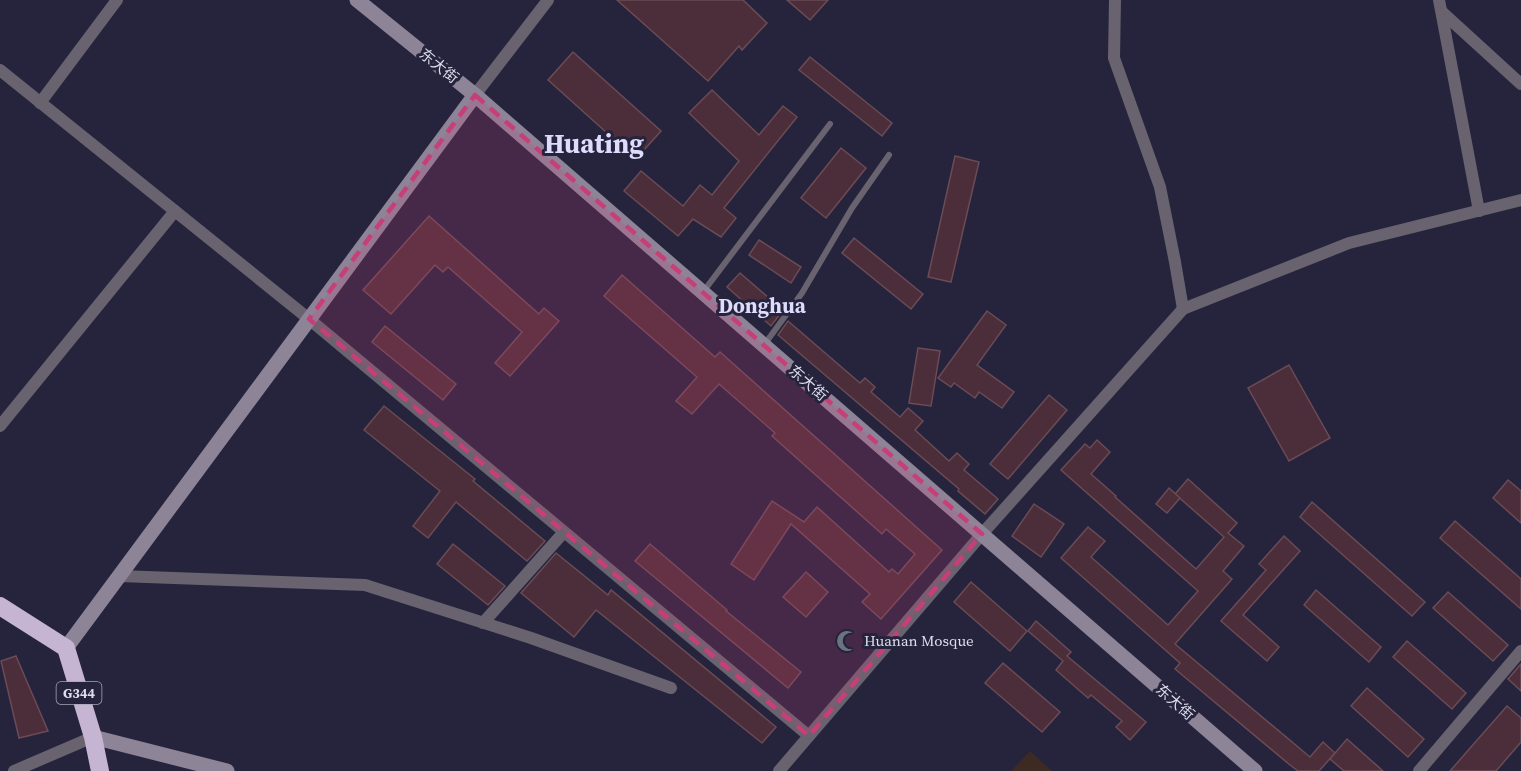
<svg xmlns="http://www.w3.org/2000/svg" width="1521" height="771" viewBox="0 0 1521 771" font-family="'Source Serif 4','Noto Sans SC',serif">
<rect width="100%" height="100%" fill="#26243d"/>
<polygon fill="#3c2a23" points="1030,751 1052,771 1011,771"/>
<g fill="#4b2e39" stroke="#6a4b56" stroke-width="1.5">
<polygon points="617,0 743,0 767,23 742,50 739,46 708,81"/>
<polygon points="787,0 828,0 810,20"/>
<polygon points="573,52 661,131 636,159 548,80"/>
<polygon points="810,57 892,123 882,136 799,70"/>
<polygon points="712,90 759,135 783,106 797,117 724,208 736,218 721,237 693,219 678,236 624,191 641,171 683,206 700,185 712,195 739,161 689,113"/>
<polygon points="841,148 866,168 826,218 801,198"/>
<polygon points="955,156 979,162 951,282 928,277"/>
<polygon points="429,216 539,314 544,308 559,321 510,376 495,363 522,332 448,267 443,272 435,265 391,314 363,290"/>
<polygon points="854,238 923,294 911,309 842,253"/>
<polygon points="759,240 801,267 791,283 749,255"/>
<polygon points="740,273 783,310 771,326 727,287"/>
<polygon points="622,275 715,357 720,352 942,550 881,619 862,602 870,594 791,524 754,580 731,564 772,501 804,522 817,507 889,572 892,569 898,574 915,554 886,529 882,534 772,436 775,433 719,384 692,414 676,401 697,377 604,296"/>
<polygon points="987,311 1006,325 977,365 1014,392 1002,408 979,392 975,398 954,383 951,387 938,378"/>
<polygon points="788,321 860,383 865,378 875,387 871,392 900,417 908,408 923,421 915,430 949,461 957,453 969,464 964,470 998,499 985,514 958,491 959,489 778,335"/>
<polygon points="385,326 456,384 443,400 372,342"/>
<polygon points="918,348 940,351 931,406 909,403"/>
<polygon points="1289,365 1330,438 1289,461 1248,388"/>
<polygon points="1049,395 1067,410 1008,479 990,464"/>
<polygon points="384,406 475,479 473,481 545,541 527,561 456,502 428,538 413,526 440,491 364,430"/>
<polygon points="1097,440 1110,452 1091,474 1116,496 1115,497 1196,569 1224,537 1175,494 1188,479 1237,523 1228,533 1244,546 1223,571 1232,579 1175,644 1310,757 1323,742 1335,753 1319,771 1298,771 1290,765 1175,669 1180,663 1061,558 1088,527 1105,541 1091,557 1168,625 1198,591 1061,470 1085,444 1090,448"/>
<polygon points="1508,480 1521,491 1521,523 1493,498"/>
<polygon points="1169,488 1180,498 1167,513 1156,504"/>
<polygon points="1312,502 1425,602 1412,616 1300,517"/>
<polygon points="1034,504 1064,524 1041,557 1012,536"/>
<polygon points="1455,521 1521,579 1521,609 1440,538"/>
<polygon points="1284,536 1300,551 1243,615 1279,647 1267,661 1221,621 1266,570 1259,564"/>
<polygon points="453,544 505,586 488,605 437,564"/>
<polygon points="650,544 727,610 726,611 801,672 788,688 635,561"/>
<polygon points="556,553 608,595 611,590 776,727 762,743 596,610 574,637 521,593"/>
<polygon points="806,572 828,592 806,617 783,597"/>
<polygon points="971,582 1027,631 1010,651 954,602"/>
<polygon points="1316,590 1381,647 1369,662 1304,605"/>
<polygon points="1448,592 1508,645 1493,661 1433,608"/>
<polygon points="1036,621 1071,652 1067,656 1146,722 1130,740 1116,727 1122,721 1091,695 1088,698 1056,670 1063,661 1028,631"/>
<polygon points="1407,641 1466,693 1452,709 1393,657"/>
<polygon points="16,656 48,731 19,738 1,661"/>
<polygon points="1003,663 1060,712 1042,732 985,683"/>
<polygon points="1521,664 1521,691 1508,679"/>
<polygon points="1367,688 1424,739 1408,757 1351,706"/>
<polygon points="1507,706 1521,718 1521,742 1496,771 1450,771"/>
<polygon points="1347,739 1383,771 1344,771 1330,759"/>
</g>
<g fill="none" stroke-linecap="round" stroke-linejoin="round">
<g stroke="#69636f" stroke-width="6">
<polyline points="703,292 830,124"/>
<polyline points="764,345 802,293 852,208 889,155"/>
</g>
<g stroke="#69636f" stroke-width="12">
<polyline points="1115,0 1114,58 1160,187 1175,262 1183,309"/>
<polyline points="1439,0 1479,211"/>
<polyline points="1442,12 1521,84"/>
<polyline points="0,70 309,319 809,736"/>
<polyline points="475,95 548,0"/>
<polyline points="40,103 117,0"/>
<polyline points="0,426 175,211"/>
<polyline points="119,576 365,585 531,638 671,688"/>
<polyline points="483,623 564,532"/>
<polyline points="14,771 93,737"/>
<polyline points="779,771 982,534 1183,309 1349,243 1521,200"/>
<polyline points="1419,771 1521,651"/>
</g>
<g stroke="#8e8498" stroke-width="15">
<polyline points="357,0 475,95 1255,771"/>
<polyline points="66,648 475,95"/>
<polyline points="93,737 227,771"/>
</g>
<polyline stroke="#c5b5d3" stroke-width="18" points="0,606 66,648 93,737 100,771"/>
</g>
<path fill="#c73f78" fill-opacity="0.2" stroke="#c73f78" stroke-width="4.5" stroke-dasharray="12 8" stroke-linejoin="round" d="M475 95 982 534 809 736 309 319Z"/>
<defs>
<symbol id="mosque-bare" viewBox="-9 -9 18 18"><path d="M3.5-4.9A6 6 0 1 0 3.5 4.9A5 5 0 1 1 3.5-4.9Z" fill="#6b7280" stroke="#26243d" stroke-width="2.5" paint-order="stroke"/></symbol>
</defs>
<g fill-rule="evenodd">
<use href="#mosque-bare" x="832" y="626" width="30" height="30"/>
</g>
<g text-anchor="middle" stroke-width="6" stroke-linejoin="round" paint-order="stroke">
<rect fill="#26243d" stroke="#a6a6b8" stroke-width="1.5" x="56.5" y="682" width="45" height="22" rx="4.5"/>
<g font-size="14" font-weight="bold" fill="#dddded">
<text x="79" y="698">G344</text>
</g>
<g font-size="15" fill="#dddded" stroke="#26243d">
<text transform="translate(439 66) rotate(39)" y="5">东大街</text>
<text transform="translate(808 383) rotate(41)" y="5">东大街</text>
<text transform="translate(1175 702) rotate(41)" y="5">东大街</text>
</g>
<g font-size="15" fill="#dddded" stroke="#26243d" text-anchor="start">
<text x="864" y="646">Huanan Mosque</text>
</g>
<g font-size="21" font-weight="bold" fill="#dddcfd" stroke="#26243d">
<text x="762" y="313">Donghua</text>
</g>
<g font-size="27" font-weight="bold" fill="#dddcfd" stroke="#26243d">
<text x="594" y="153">Huating</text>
</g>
</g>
</svg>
